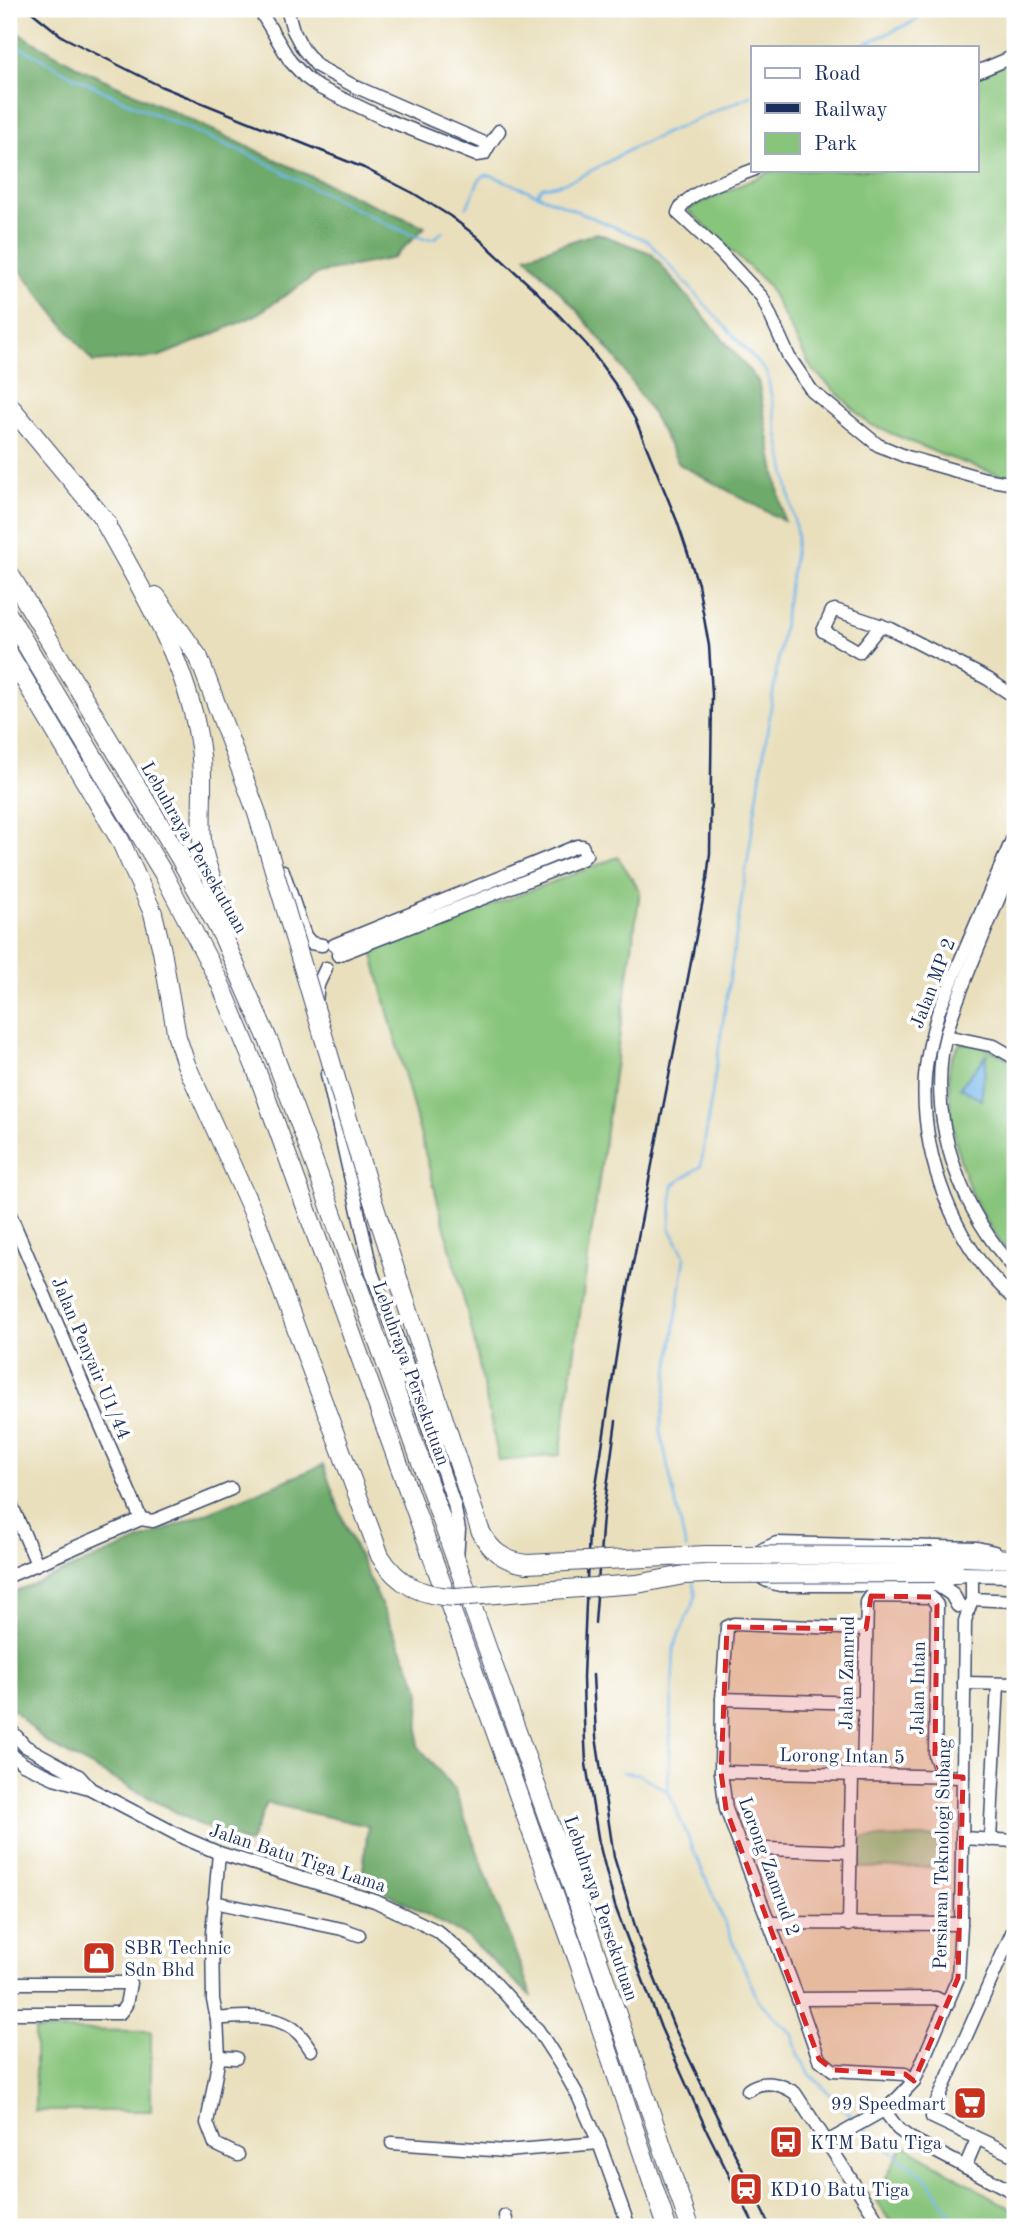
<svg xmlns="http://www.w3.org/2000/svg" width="1024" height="2236" viewBox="0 0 1024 2236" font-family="'Old Standard TT',serif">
<rect width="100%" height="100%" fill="#fff"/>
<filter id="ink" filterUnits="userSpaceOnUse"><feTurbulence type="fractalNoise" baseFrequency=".0143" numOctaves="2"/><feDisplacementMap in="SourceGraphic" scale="14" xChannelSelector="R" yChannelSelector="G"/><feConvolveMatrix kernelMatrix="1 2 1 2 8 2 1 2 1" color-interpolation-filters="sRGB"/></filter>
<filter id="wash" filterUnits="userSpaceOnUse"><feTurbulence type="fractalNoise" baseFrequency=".00686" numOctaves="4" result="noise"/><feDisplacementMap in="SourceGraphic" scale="28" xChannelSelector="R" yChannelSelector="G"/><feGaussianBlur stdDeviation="1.57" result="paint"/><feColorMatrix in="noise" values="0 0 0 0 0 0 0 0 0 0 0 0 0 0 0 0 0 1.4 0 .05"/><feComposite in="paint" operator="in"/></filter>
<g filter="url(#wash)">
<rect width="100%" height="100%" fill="#e9dfbc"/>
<g fill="#88c57b" stroke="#527a6c" stroke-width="2">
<polygon points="1015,58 1015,470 1014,480 942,455 869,424 811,368 767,284 687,209 774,170 977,170 977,77"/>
<polygon points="618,857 640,891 560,1455 499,1461 472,1331 372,951"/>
<path d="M961 1043 980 1045 1015 1061V1259C972 1215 952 1152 950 1093 949 1071 946 1059 961 1043Z"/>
<polygon points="938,1837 938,1867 860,1868 860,1838"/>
<polygon points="35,2030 151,2031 151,2111 35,2111"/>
<polygon points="903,2145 1015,2211 1015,2227 894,2227 875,2199"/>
</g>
<g fill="#6eaa6b" stroke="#446c64" stroke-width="2">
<polygon points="14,31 84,70 353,196 425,227 393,258 319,273 254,316 202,339 158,357 93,362 9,256 9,36"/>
<polygon points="597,233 651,253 758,381 784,521 679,464 653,415 618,361 575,308 526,256"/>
<polygon points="323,1465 345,1525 420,1690 418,1746 454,1789 532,1997 467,1937 362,1879 368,1826 267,1803 249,1844 196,1823 47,1743 9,1705 9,1594"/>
</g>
<polygon fill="#72b6e8" stroke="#4672a3" stroke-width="2" points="987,1055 981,1100 960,1087"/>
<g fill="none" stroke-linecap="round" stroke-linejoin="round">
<g stroke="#72b6e8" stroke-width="2.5">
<polyline points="9,38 18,46 73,76 127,102 261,160 303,183 391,226 424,239 435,238 443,231"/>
<polyline points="858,47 915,21 920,15 920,9"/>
<path d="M537 194 542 187C573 186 606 161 635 147 674 129 713 112 753 95"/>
<polyline points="467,207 479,180 485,175 493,176 648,241 767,373 797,536 701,1166 673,1185 670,1228 685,1257 660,1430 686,1549"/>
<polyline points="693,1583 696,1596 674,1647 668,1791 758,2000 793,2035 798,2055 811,2075 856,2120"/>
<polyline points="623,1772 639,1774 667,1791"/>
<polyline points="863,2127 876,2140 928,2179 958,2227"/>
</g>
</g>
</g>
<g filter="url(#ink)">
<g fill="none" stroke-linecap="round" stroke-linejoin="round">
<defs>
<g id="minor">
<polyline points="259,9 290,61 305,77 320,88 385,119 476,155 484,154 489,145 354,86 317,66 303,49 293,30 287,9"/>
<polyline points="977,72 1015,56"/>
<polyline points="489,145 499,131"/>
<path d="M753 170C733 178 684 192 678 213L719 251 762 297 789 357 812 391 878 445 907 457 985 479 1015 484"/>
<polyline points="881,625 859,652 823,631 832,611 835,610 891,629 988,679 1015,697"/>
<path d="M1015 833 938 1013C932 1033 927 1054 925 1076 920 1155 954 1247 1015 1299"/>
<path d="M1015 859C1000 895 985 931 970 968 959 996 947 1024 942 1054 932 1131 963 1213 1015 1269"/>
<polyline points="283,871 305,936 311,943 322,945"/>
<polyline points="334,945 577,846 582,846 586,855 582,859 338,955"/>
<polyline points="316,1001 318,985 326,968"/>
<polyline points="946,1036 994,1046 1015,1058"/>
<polyline points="327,1074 372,1273 405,1359 454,1504 459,1530 457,1558"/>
<polyline points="9,1212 141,1519"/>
<polyline points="9,1499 37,1564"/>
<polyline points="9,1576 141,1519 153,1521 231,1489"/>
<polyline points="972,1599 1015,1601"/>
<polyline points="866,1629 734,1624 727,1627 722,1699 721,1772 726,1809 798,1999 819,2059 833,2070 905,2074 914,2081"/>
<polyline points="964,1683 1015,1684"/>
<polyline points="722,1699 865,1703"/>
<polyline points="9,1728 25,1746 79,1776 89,1787"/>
<polyline points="9,1752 23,1764 54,1778 89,1788 184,1838 219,1853 375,1901 437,1931 486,1973 538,2030 560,2064 578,2096 599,2143 629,2227"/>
<polyline points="721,1772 963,1777"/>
<polyline points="863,1775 867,1602 871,1596 931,1597 937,1605 935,1756 942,1776"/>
<polyline points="962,1838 1015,1841"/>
<polyline points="990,1840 998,1684"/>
<polyline points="741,1848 850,1852"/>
<polyline points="219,1853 212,1934 213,2000 217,2019 219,2057 207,2123 215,2144 238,2155"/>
<polyline points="214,1902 342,1929 359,1935"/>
<polyline points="769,1923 961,1924"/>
<polyline points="849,1925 852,1775"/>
<polyline points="1015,1926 932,2113 932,2117 1015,2156"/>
<polyline points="9,1983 130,1983 126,2005 120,2013 9,2013"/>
<polyline points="798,1999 936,1998 948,2004"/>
<path d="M217 2019C241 2016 279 2014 297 2032 303 2037 307 2044 311 2050"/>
<polyline points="219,2057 236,2058"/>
<path d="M748 2090C763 2079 780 2083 795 2093L882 2227"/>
<polyline points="884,2110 898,2129 910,2138 1015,2193"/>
<polyline points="827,2142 884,2110 898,2098 914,2081 958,1978 961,1924 965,1621 972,1599 972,1574"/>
<polyline points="392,2143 506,2151 599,2143"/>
<polyline points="965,2167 977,2139"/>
<polyline points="505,2216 508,2227"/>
</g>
<g id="major">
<path d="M994 1553 977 1549 777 1544 759 1552C750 1572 762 1580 780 1584H937L958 1574 1015 1575"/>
<polyline points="937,1584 952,1594 958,1605"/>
</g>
<g id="highway">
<polyline points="9,405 107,523"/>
<path d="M101 516C140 587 186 659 199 741 205 774 200 808 202 842 204 861 211 876 217 893 220 903 220 915 221 925"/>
<polyline points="9,573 178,855 223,937 270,1044 318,1173 598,1959 690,2227"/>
<polyline points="156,596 199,658"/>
<polyline points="9,616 163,873 220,983 256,1069 580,1966 667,2227"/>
<polyline points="9,654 120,840 153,913 162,951 177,1037 186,1064 255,1217"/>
<polyline points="933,1556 1015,1559"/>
<polyline points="935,1573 958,1574"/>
</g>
</defs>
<use href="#minor" stroke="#3a496c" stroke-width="15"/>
<use href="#major" stroke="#3a496c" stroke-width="17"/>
<use href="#highway" stroke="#3a496c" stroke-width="20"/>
<use href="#minor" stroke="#fff" stroke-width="12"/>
<use href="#major" stroke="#fff" stroke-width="14"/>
<use href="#highway" stroke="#fff" stroke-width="18"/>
<g stroke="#1b2f5e" stroke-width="2.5">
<polyline points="28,9 63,37 160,86 364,168 413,193 450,216 476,236 538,293 587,345 615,384 635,419 677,521 698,584 709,646 712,694 710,853 707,879 620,1331 589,1530 583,1677 584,1720 586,1764 599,1843 615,1906 661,2028 708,2133 755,2227"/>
<polyline points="595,1623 603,1516 616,1421"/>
<polyline points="593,1675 596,1737 614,1857 639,1939 674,2027 770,2227"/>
</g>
<defs>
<g id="highway-bridge">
<path d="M199 658 257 813 368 1186 480 1530C490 1551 504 1561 527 1564L706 1555 933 1556"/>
<path d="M255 1217 380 1556C398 1585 422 1596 455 1597L637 1584 684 1575 707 1574 935 1573"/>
</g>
</defs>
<use href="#highway-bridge" stroke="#3a496c" stroke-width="20" stroke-linecap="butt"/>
<use href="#highway-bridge" stroke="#fff" stroke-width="18"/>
</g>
</g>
<path fill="#d62828" fill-opacity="0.2" stroke="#d62828" stroke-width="5" stroke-dasharray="14 9" stroke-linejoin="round" d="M871 1596 931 1597 937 1605 935 1756 942 1776 963 1777 958 1978 914 2081 905 2074 833 2070 819 2059 726 1809 721 1772 727 1627 866 1629Z"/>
<defs>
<symbol id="shop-square" viewBox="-11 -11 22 22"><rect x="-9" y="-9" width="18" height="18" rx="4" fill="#c8321e" stroke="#fff"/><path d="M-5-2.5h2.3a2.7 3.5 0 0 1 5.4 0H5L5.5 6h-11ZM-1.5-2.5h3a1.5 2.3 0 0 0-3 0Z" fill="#fff"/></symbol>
<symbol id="supermarket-square" viewBox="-11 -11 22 22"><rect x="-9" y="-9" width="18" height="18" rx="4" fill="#c8321e" stroke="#fff"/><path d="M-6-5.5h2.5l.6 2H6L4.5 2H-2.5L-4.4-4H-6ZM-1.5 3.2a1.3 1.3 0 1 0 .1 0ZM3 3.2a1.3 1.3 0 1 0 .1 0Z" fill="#fff"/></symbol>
<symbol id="bus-square" viewBox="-11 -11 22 22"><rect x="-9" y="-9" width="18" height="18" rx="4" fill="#c8321e" stroke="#fff"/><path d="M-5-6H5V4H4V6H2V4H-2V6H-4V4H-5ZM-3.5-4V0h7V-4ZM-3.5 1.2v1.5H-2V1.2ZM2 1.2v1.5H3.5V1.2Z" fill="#fff"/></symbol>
<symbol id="station-square" viewBox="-11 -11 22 22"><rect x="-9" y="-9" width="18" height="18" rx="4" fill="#c8321e" stroke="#fff"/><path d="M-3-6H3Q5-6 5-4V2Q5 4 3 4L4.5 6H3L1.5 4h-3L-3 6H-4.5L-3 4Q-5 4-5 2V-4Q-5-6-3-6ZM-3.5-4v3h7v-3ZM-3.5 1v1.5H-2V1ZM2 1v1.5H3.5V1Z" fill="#fff"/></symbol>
</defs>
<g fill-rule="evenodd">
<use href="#shop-square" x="80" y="1939" width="38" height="38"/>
<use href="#supermarket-square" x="951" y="2084" width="38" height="38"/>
<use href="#bus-square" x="767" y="2123" width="38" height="38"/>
<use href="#station-square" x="727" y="2170" width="38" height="38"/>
</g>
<g text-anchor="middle" stroke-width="7" stroke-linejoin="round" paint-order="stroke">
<g font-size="19" fill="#1b2f5e" stroke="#fff">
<text transform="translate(195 847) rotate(60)" y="7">Lebuhraya Persekutuan</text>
<text transform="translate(932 983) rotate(-69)" y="7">Jalan MP 2</text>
<text transform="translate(92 1358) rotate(67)" y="7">Jalan Penyair U1/44</text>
<text transform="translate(412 1373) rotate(70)" y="7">Lebuhraya Persekutuan</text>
<text transform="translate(846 1673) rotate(-89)" y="7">Jalan Zamrud</text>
<text transform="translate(917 1688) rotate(-89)" y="7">Jalan Intan</text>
<text transform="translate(842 1755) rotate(1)" y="7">Lorong Intan 5</text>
<text transform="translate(941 1854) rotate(-89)" y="7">Persiaran Teknologi Subang</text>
<text transform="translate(298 1857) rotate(18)" y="7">Jalan Batu Tiga Lama</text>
<text transform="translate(770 1866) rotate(70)" y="7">Lorong Zamrud 2</text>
<text transform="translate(602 1908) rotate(71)" y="7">Lebuhraya Persekutuan</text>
</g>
<g font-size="19" fill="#1b2f5e" stroke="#fff" text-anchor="start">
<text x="124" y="1954">SBR Technic<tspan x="124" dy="22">Sdn Bhd</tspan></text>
<text x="946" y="2110" text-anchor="end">99 Speedmart</text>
<text x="810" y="2149">KTM Batu Tiga</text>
<text x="770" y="2196">KD10 Batu Tiga</text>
</g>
</g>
<rect width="1024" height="2236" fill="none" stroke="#fff" stroke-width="35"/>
<rect x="751" y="46" width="228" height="126" fill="#ffffff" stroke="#a4acbf" stroke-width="2"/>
<rect x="765" y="68" width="35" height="10" fill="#ffffff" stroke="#a4acbf" stroke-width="2"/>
<text x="814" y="80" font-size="21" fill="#1b2f5e">Road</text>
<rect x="765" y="103" width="35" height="10" fill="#1b2f5e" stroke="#a4acbf" stroke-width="2"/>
<text x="814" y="116" font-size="21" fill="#1b2f5e">Railway</text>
<rect x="765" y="133" width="35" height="21" fill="#88c57b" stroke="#a4acbf" stroke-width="2"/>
<text x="814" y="150" font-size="21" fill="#1b2f5e">Park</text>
</svg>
